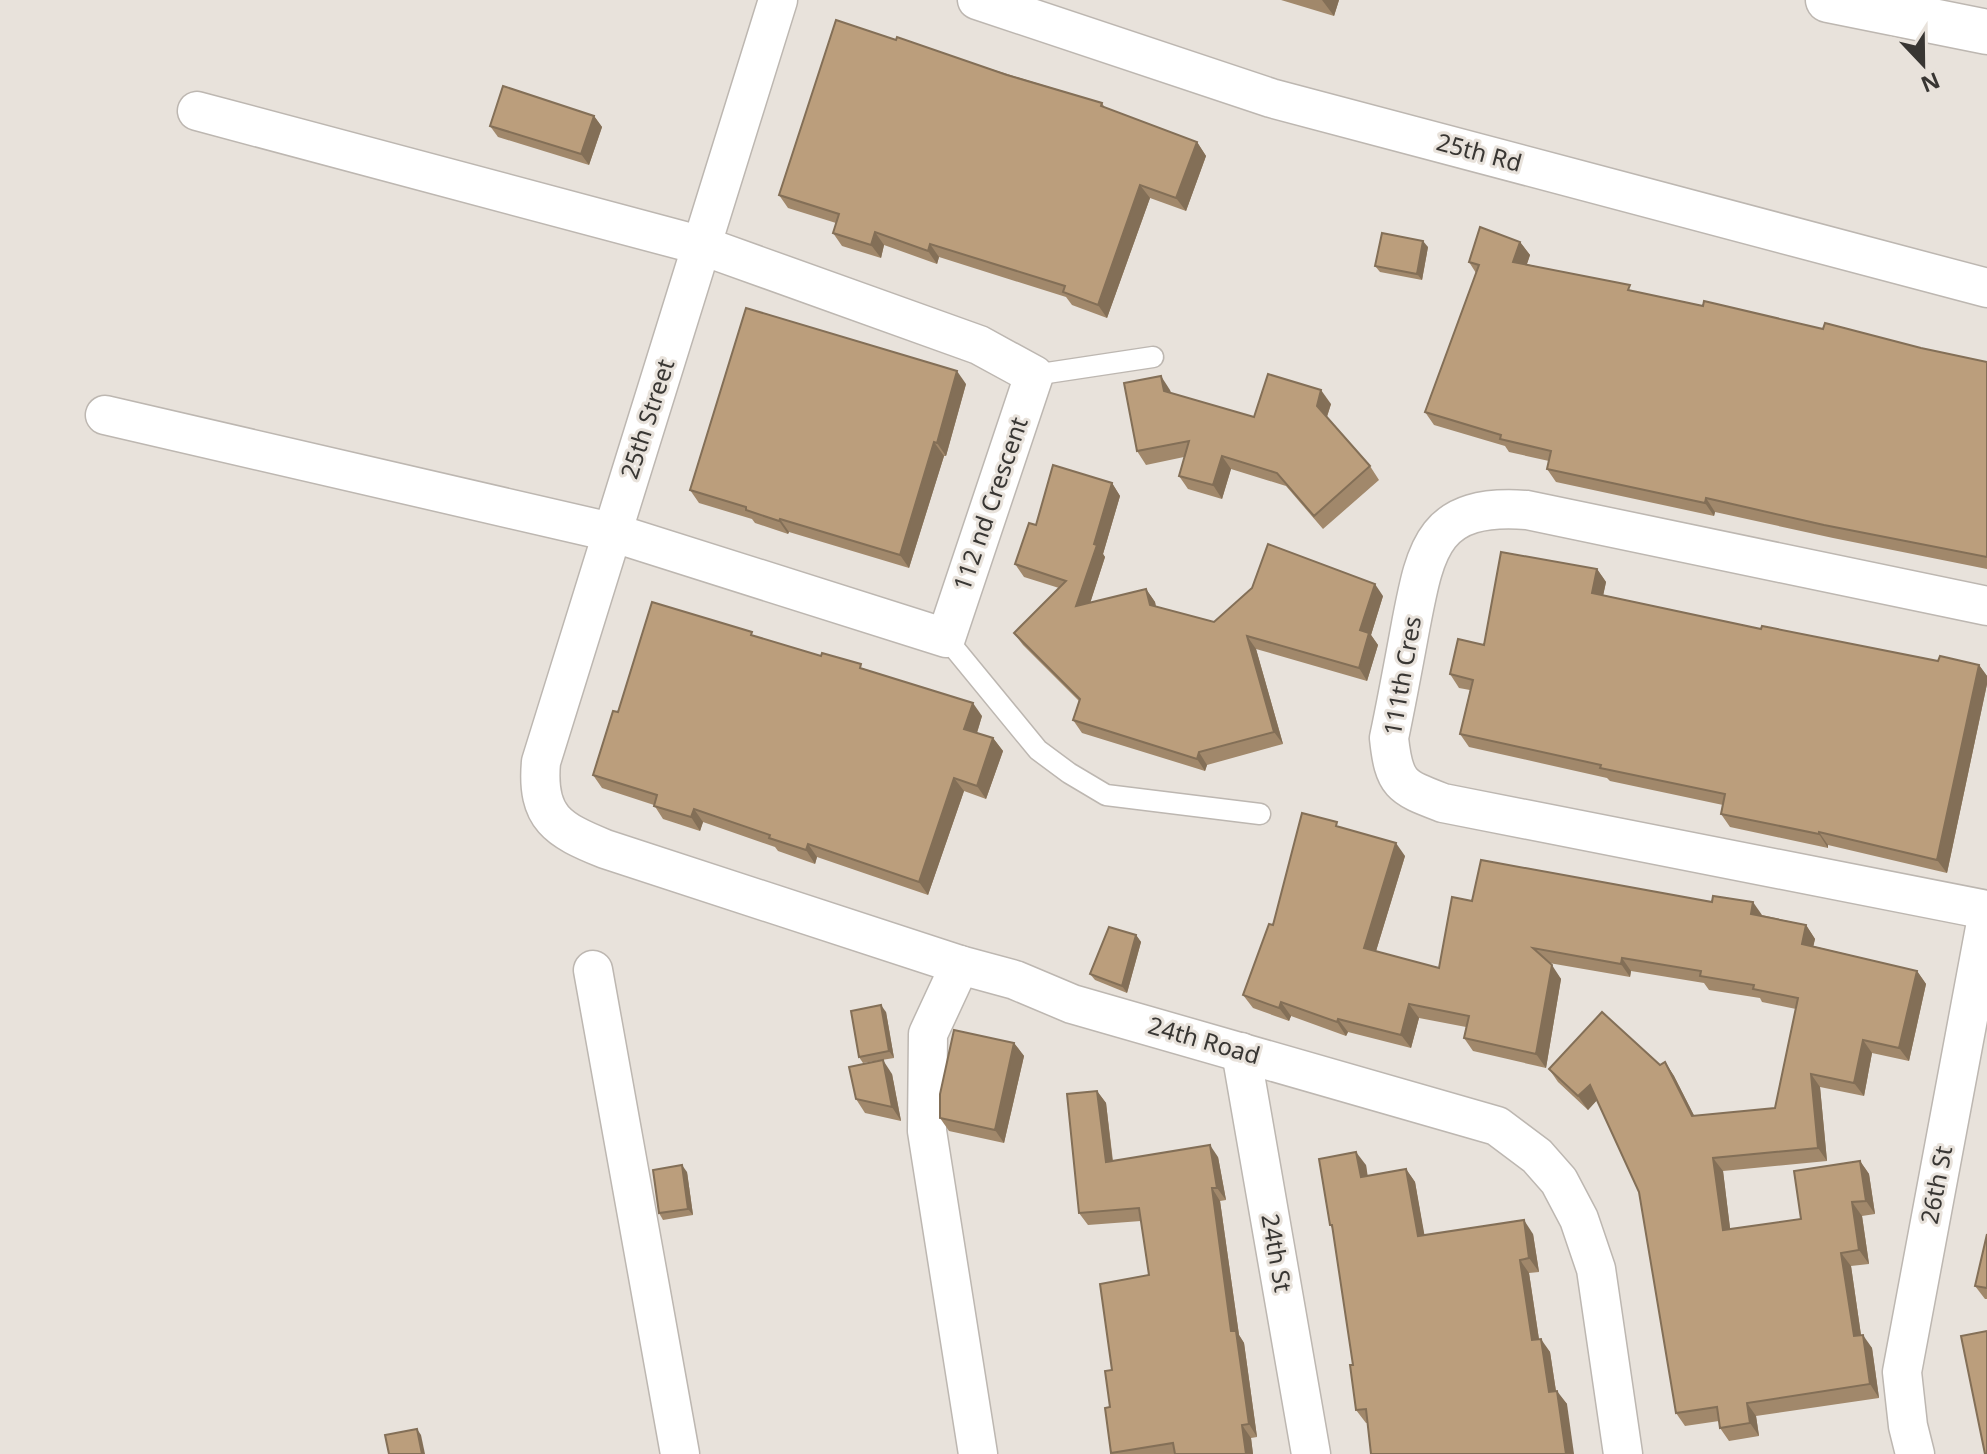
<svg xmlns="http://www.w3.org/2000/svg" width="1987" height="1454" viewBox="0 0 1987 1454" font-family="'Noto Sans',sans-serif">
<rect width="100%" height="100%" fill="#e8e2db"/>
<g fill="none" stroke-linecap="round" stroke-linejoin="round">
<defs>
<g id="lane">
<polyline points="1034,375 1153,357"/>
<polyline points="946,638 1038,750 1069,773 1106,795 1260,814"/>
</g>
<g id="street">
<path d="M778 0 541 762C536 818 558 830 605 849L960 965 1015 980 1072 1004 1497 1126 1537 1156 1559 1181 1579 1219 1596 1269 1623 1454"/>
<polyline points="977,0 1271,98 1987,288"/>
<polyline points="105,415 611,532 946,638 1034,375 979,345 703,246 197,111"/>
<path d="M1987 606 1527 510C1434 503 1426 546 1411 624 1404 662 1397 700 1389 738 1394 785 1401 787 1443 803L1987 910"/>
<polyline points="960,965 928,1034 927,1131 978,1454"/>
<polyline points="593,970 680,1454"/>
<polyline points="1241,1052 1311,1454"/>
<polyline points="1915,1454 1908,1426 1902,1372 1987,917"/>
</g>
<polyline id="secondary" points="1828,0 1987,32"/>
</defs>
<use href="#lane" stroke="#bdb7b1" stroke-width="23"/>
<use href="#street" stroke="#bdb7b1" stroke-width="41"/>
<use href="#secondary" stroke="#bdb7b1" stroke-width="47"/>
<use href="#lane" stroke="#fff" stroke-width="20"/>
<use href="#street" stroke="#fff" stroke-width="38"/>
<use href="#secondary" stroke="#fff" stroke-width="44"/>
</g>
<g fill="#a1886b">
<polygon points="1281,0 1339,0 1334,16"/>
<polygon points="896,40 1102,103 1105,108 1197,142 1206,156 1186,211 1150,198 1107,318 1072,305 1066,297 939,257 937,264 884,245 881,258 842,246 833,233 836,223 788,208 779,195"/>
<polygon points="594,116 602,127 589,165 498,137 490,126"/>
<polygon points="1520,242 1530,255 1527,264 1634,292 1703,306 1823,329 1987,362 1987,569 1833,538 1715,512 1714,516 1556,482 1547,469 1549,461 1509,452 1505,446 1434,425 1425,412 1476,273 1469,262"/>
<polygon points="1428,247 1422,280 1380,272 1375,266"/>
<polygon points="966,384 946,456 944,456 909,568 789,532 788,534 755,523 752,519 699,503 690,490"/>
<polygon points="1170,390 1171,393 1254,417 1331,404 1327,417 1370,466 1379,480 1323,529 1286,486 1231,469 1222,499 1188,489 1179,476 1184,457 1146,465 1137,451"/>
<polygon points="1112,483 1120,496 1103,554 1105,557 1090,603 1146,589 1155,602 1156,607 1214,622 1383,596 1371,635 1378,645 1367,681 1256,649 1283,744 1207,765 1205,771 1082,733 1073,720 1079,701 1023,645 1014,633 1059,588 1024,577 1015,564 1036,525"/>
<polygon points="1597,569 1606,582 1603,595 1761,629 1938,661 1979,665 1987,676 1987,684 1947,873 1828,845 1828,848 1730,827 1721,814 1723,805 1610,781 1607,778 1469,747 1460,734 1470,690 1459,688 1450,674 1484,645"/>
<polygon points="756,637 865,669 982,716 977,733 993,738 1003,751 986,799 964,791 928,895 817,857 815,864 778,851 775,847 703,822 700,831 663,819 654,805 602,788 593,775 618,712"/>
<polygon points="1341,827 1405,856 1376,951 1439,968 1472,901 1762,915 1806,925 1815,939 1813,946 1917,971 1926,984 1909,1061 1872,1053 1864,1096 1820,1087 1827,1161 1723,1171 1730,1229 1801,1219 1860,1161 1869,1174 1875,1214 1862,1216 1869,1264 1851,1266 1861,1335 1872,1348 1879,1398 1756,1416 1759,1436 1729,1441 1720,1428 1719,1421 1685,1426 1676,1413 1639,1192 1597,1100 1588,1110 1558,1082 1549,1069 1660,1065 1665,1062 1674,1076 1694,1116 1775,1108 1796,1009 1762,1002 1760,998 1709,990 1704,983 1631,971 1630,977 1549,963 1561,979 1546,1068 1473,1051 1464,1038 1466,1027 1419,1018 1411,1048 1348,1032 1346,1036 1291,1016 1289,1021 1253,1008 1243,995 1273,925"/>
<polygon points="1136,935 1141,942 1127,993 1095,980 1090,974"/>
<polygon points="886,1012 894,1058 863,1063 859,1057"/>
<polygon points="1014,1043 1024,1056 1004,1143 949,1131 940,1118"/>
<polygon points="892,1074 901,1121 865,1113 856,1099"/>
<polygon points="1097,1091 1106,1103 1113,1161 1218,1157 1226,1200 1220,1201 1239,1335 1244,1343 1257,1437 1251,1438 1253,1454 1112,1454 1111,1453 1110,1407 1112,1370 1149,1275 1141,1221 1088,1225 1079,1213"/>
<polygon points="1366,1165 1367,1176 1406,1169 1415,1182 1424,1235 1533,1234 1539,1272 1529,1273 1539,1339 1550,1352 1556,1391 1567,1404 1366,1423 1356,1410 1353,1365 1333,1229 1330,1225"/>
<polygon points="687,1172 693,1215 663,1220 659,1213"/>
<polygon points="1987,1234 1987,1299 1985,1299 1975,1286"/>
</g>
<g fill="#836f57">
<polygon points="1322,0 1339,0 1334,16"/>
<polygon points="594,116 602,127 589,165 581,154"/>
<polygon points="1197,142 1206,156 1186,211 1176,198"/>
<polygon points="1140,185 1150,198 1107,318 1098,305"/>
<polygon points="875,232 884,245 881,258 871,245"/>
<polygon points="1423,241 1428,247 1422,280 1417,274"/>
<polygon points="1520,242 1530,255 1523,275 1513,262"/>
<polygon points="930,244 939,257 937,264 928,251"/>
<polygon points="957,371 966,384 946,456 937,443"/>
<polygon points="1161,376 1170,390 1173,404 1164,391"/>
<polygon points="1321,390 1331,404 1326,419 1317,406"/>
<polygon points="934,442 944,456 909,568 900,555"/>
<polygon points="1222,456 1231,469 1222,499 1213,485"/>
<polygon points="1112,483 1120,496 1103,554 1105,557 1085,619 1076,606"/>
<polygon points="1706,498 1715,512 1714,516 1705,503"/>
<polygon points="780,519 789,532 788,534 779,521"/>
<polygon points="1597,569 1606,582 1601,606 1592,593"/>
<polygon points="1375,584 1383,596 1371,635 1378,645 1367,681 1359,668 1360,630"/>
<polygon points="1146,589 1155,602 1158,618 1150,605"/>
<polygon points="1247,636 1256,649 1283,744 1274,732"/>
<polygon points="1979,665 1987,676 1987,684 1947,873 1937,860"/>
<polygon points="973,703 982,716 974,742 964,729"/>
<polygon points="993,738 1003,751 986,799 977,786"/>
<polygon points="1199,752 1207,765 1205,771 1197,759"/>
<polygon points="954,778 964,791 928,895 919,882"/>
<polygon points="694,809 703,822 700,831 691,817"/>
<polygon points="1819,832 1828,845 1828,848 1819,834"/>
<polygon points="1396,843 1405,856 1373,961 1364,948"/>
<polygon points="808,844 817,857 815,864 806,850"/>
<polygon points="1753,902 1762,915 1760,927 1751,914"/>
<polygon points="1806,925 1815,939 1811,957 1802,944"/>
<polygon points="1136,935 1141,942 1127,993 1122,986"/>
<polygon points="1622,958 1631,971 1630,977 1621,964"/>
<polygon points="1552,965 1561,979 1546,1068 1536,1054"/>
<polygon points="1917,971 1926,984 1909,1061 1899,1048"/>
<polygon points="1281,1002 1291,1016 1289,1021 1279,1008"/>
<polygon points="1409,1004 1419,1018 1411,1048 1401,1035"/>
<polygon points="881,1005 886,1012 894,1058 889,1051"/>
<polygon points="1338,1019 1348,1032 1346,1036 1337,1022"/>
<polygon points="1863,1040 1872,1053 1864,1096 1854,1083"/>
<polygon points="1014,1043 1024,1056 1004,1143 995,1130"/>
<polygon points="883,1060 892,1074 901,1121 892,1107"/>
<polygon points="1665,1062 1674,1076 1701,1129 1692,1116"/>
<polygon points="1811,1074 1820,1087 1827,1161 1818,1148"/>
<polygon points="1590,1085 1599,1098 1588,1110 1578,1096"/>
<polygon points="1097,1091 1106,1103 1114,1174 1106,1162"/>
<polygon points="1210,1145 1218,1157 1226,1200 1217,1188"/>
<polygon points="1356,1152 1366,1165 1370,1190 1361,1177"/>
<polygon points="1713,1158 1723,1171 1732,1244 1723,1230"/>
<polygon points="1860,1161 1869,1174 1875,1214 1866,1201"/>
<polygon points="682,1165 687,1172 693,1215 688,1209"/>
<polygon points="1406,1169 1415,1182 1427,1249 1418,1236"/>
<polygon points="1212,1188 1220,1201 1239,1335 1244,1343 1257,1437 1249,1424 1231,1331"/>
<polygon points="1852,1202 1862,1216 1869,1264 1859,1250"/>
<polygon points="1524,1220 1533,1234 1539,1272 1529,1258"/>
<polygon points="1841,1253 1851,1266 1863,1349 1854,1336"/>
<polygon points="1520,1260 1529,1273 1541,1353 1532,1340"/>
<polygon points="1863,1335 1872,1348 1879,1398 1870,1384"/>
<polygon points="1541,1339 1550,1352 1558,1405 1549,1392"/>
<polygon points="1557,1391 1567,1404 1574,1454 1566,1454"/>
<polygon points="1747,1403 1756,1416 1759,1436 1750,1423"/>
<polygon points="1242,1425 1251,1438 1253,1454 1246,1454"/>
<polygon points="417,1429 421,1435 425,1454 422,1454"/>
</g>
<g fill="#bb9e7c" stroke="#836f57" stroke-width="2">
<polygon points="836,20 896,40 897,37 1007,75 1102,103 1101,106 1197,142 1176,198 1140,185 1098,305 1063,292 1065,286 930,244 928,251 875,232 871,245 833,233 839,214 779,195"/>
<polygon points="503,86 594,116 581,154 490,126"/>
<polygon points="1480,227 1520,242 1513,262 1630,285 1628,290 1703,306 1704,301 1823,329 1825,323 1921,348 1987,362 1987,557 1824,525 1706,498 1705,503 1547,469 1551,451 1500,439 1501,435 1425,412 1479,265 1469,262"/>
<polygon points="1382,233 1423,241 1417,274 1375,266"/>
<polygon points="746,308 957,371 937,443 934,442 900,555 780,519 779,521 746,510 746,507 690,490"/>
<polygon points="1268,374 1321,390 1317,406 1370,466 1314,516 1277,473 1222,456 1213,485 1179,476 1189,441 1137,451 1124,383 1161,376 1164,391 1254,417"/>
<polygon points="1053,465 1112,483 1094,544 1097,545 1076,606 1146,589 1150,605 1214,622 1252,588 1268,544 1375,584 1360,630 1369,633 1359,668 1247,636 1274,732 1199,752 1197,759 1073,720 1080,699 1014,633 1066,581 1015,564 1029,523 1036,525"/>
<polygon points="1501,552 1597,569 1592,593 1761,629 1762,626 1938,661 1940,656 1979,665 1937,860 1819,832 1819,834 1721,814 1725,794 1600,768 1601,765 1460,734 1473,680 1450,674 1458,639 1484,645"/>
<polygon points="652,602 752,632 751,635 821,656 822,653 861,664 860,668 973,703 964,729 993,738 977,786 954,778 919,882 808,844 806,850 769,838 770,835 694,809 691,817 654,806 657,795 593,775 613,711 618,712"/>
<polygon points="1302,813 1337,822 1336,826 1396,843 1364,948 1439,968 1452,897 1472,901 1481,860 1712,902 1713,896 1753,902 1751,914 1806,925 1802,944 1917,971 1899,1048 1863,1040 1854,1083 1811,1074 1818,1148 1713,1158 1723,1230 1801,1219 1794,1171 1860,1161 1866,1201 1852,1202 1859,1250 1841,1253 1854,1336 1863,1335 1870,1384 1747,1403 1750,1423 1720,1428 1717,1407 1676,1413 1639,1192 1590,1085 1578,1096 1549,1069 1602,1012 1660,1065 1665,1062 1692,1116 1775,1108 1798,998 1753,989 1754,985 1700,976 1701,971 1622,958 1621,964 1533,948 1552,965 1536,1054 1464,1038 1469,1016 1409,1004 1401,1035 1338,1019 1337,1022 1281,1002 1279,1008 1243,995 1269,924 1273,925"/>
<polygon points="1109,927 1136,935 1122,986 1090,974"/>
<polygon points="881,1005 889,1051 859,1057 851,1011"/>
<polygon points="954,1030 1014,1043 995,1130 940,1118 940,1094"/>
<polygon points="883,1060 892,1107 856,1099 849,1067"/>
<polygon points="1097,1091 1106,1162 1210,1145 1217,1188 1212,1188 1231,1331 1236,1331 1249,1424 1242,1425 1246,1454 1175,1454 1173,1443 1111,1453 1105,1408 1110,1407 1105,1371 1112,1370 1100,1284 1149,1275 1139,1208 1079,1213 1067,1094"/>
<polygon points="1356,1152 1361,1177 1406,1169 1418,1236 1524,1220 1529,1258 1520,1260 1532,1340 1541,1339 1549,1392 1557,1391 1566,1454 1371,1454 1366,1409 1356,1410 1350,1365 1353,1365 1332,1225 1330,1225 1319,1159"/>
<polygon points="682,1165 688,1209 659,1213 653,1170"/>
<polygon points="1987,1234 1987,1288 1975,1286"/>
<polygon points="1987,1331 1987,1454 1985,1454 1961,1336"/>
<polygon points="417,1429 422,1454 389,1454 385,1435"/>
</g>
<g text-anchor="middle" stroke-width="6" stroke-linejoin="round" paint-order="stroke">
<g font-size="24" fill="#383633" stroke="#e8e2db">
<text transform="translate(1479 153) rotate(15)" y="8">25th Rd</text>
<text transform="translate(648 419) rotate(-72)" y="8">25th Street</text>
<text transform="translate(991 504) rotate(-71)" y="8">112 nd Crescent</text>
<text transform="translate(1403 676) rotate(-80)" y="8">111th Cres</text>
<text transform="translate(1204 1041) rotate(16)" y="8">24th Road</text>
<text transform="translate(1937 1185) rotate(-79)" y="8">26th St</text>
<text transform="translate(1276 1253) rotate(80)" y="8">24th St</text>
</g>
</g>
<g transform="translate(1923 64) rotate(158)" stroke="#e8e2db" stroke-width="6" paint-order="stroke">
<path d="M0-6L14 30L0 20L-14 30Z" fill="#383633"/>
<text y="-12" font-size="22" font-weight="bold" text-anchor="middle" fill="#383633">N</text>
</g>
</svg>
